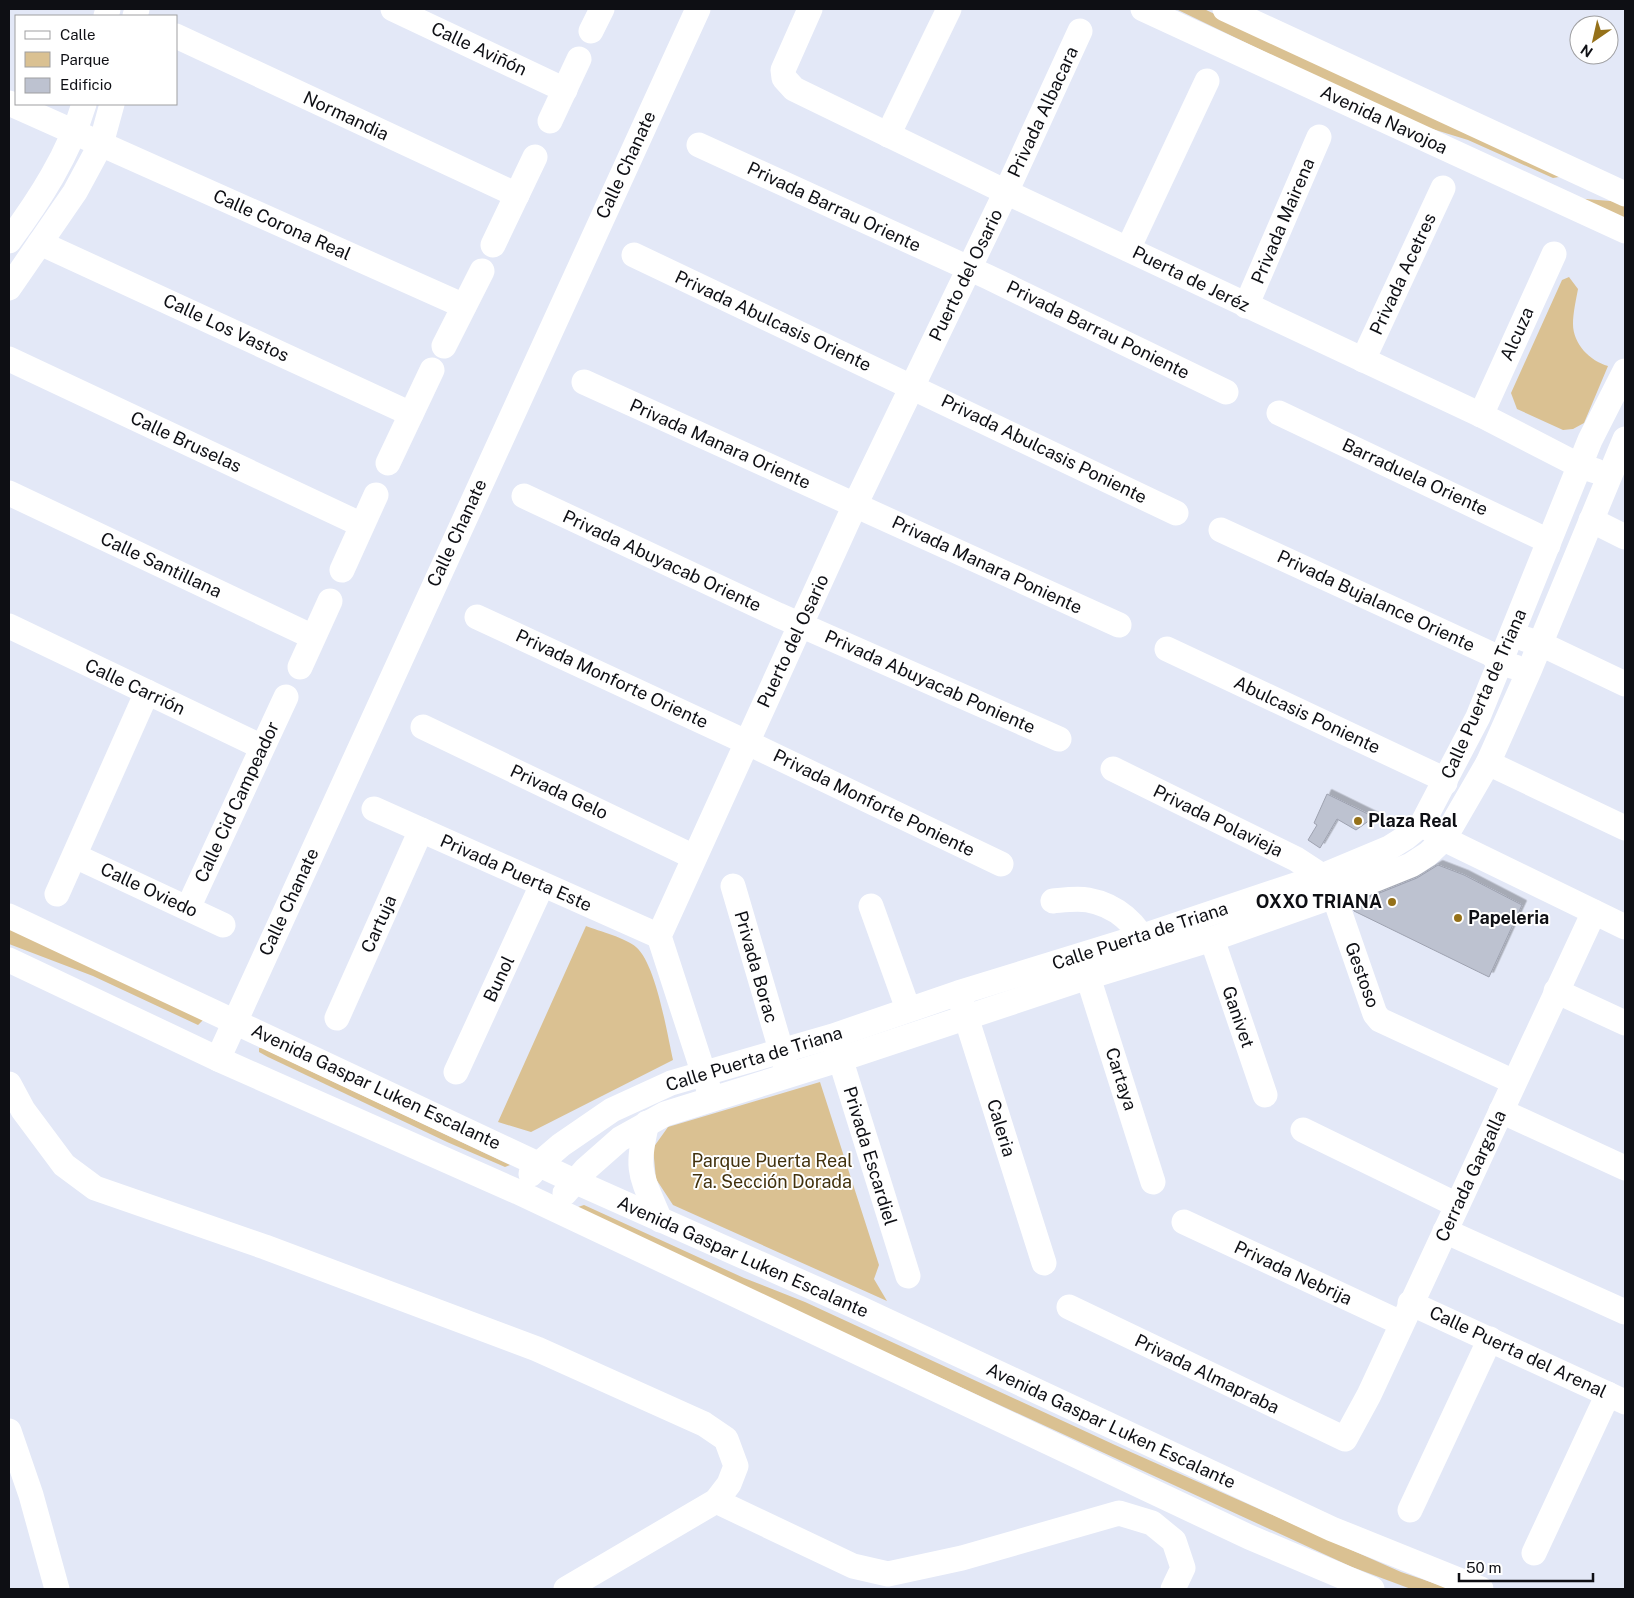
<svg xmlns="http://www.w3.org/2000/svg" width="1634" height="1598" viewBox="0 0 1634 1598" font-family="'Public Sans',sans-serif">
<defs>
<filter id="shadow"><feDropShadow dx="4.5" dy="-4.5" stdDeviation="0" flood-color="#0004"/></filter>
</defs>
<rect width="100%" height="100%" fill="#e3e8f7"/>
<g fill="#dac192">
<polygon points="1176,9 1204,9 1559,175 1559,177 1553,178 1468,140 1413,123"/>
<polygon points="1574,198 1622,202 1625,204 1625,222"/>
<path d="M1569 277 1578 289C1576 300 1573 313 1573 324 1573 344 1590 361 1608 366L1584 423 1573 429 1563 430 1517 409 1511 393 1562 280Z"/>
<path d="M586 926C599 931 626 938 636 947 656 964 667 1033 673 1060L531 1132 498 1122Z"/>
<polygon points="9,929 203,1020 198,1025 93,976 9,944"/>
<polygon points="259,1048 262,1048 510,1165 505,1167 447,1142 268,1057 259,1052"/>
<polygon points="820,1082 879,1265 874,1279 887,1301 673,1205 656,1179 653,1148 668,1127"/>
<polygon points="584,1205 744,1278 805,1302 1115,1445 1401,1572 1451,1589 1411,1589 1352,1567 580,1212 578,1207"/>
</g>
<g fill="#bdc2d0" stroke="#9ea2b0" filter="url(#shadow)">
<polygon points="1327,794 1374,817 1356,830 1337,819 1320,848 1308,840 1317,825 1314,823"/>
<polygon points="1438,865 1464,875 1522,905 1489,977 1354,911 1352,904 1417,878"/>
</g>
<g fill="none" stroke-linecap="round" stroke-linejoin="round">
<g stroke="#fff" stroke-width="25">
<polyline points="393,9 565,90"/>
<polyline points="810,9 783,70 784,78 794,89 1006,192 1481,415 1580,466 1596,471"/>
<polyline points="1143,9 1625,231"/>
<polyline points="1225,9 1625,194"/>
<polyline points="106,16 108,9"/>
<polyline points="135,16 137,9"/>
<polyline points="591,31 602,9"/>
<polyline points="176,36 517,195"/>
<polyline points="9,103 464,306"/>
<polyline points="550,121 579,59"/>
<polyline points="888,135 949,9"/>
<polyline points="699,145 988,277 1226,392"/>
<path d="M9 241C40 199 69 154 84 104"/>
<polyline points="40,243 411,414"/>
<polyline points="493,245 535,157"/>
<polyline points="1128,249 1207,81"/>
<polyline points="634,255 1176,513"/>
<polyline points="9,288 75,192 101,144 112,104"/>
<polyline points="1246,306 1319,137"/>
<polyline points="444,346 482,271"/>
<polyline points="9,359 362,525"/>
<polyline points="1363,360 1443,188"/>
<polyline points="584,382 1119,625"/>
<polyline points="1279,413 1542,538 1548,545"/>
<polyline points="1481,415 1554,254"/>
<polyline points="388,463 432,370"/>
<polyline points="9,493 313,637"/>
<polyline points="524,496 778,615 1059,739"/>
<polyline points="1591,520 1625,537"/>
<polyline points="1221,530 1491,654 1500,663 1515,667"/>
<polyline points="342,570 376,495"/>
<polyline points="477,617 746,742 1001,864"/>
<polyline points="9,626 262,747"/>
<polyline points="1525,639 1541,644 1625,684"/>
<polyline points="1167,649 1435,775 1445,783"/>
<polyline points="300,667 330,601"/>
<polyline points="423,727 694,857"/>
<polyline points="1488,763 1625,828"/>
<polyline points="1113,769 1296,859 1322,876 1334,896 1375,1014 1380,1020 1514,1082"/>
<polyline points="374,809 659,936"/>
<polyline points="1431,830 1444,839 1625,927"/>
<polyline points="75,856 223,925"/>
<polyline points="733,886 786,1067"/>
<polyline points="57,894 147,692"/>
<path d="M1053 901C1064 900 1077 898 1088 900 1116 905 1138 924 1148 950"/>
<polyline points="871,906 908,1009"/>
<polyline points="188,908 286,697"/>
<polyline points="9,916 574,1181 859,1308 1332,1529 1481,1589"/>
<polyline points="1212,939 1265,1095"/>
<polyline points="9,960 218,1059 518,1192 1249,1537 1372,1589"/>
<polyline points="1088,977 1153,1182"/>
<polyline points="1556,991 1625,1023"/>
<polyline points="961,1001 1044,1263"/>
<polyline points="337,1018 421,830"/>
<polyline points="836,1045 908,1276"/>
<polyline points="218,1059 698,9"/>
<polyline points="456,1072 542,885"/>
<polyline points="9,1084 23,1110 64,1165 95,1188 265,1247 537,1349 704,1424 726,1439 736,1466 729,1484 716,1501 566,1589"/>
<polyline points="709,1090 659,936 855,505 1006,192 1080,31"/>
<polyline points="1501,1111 1625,1168"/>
<path d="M647 1123C635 1171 641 1175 660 1220"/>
<polyline points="1303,1130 1457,1205"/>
<polyline points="531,1174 540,1163 561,1145 612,1110 671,1083 833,1036 958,993 1143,936 1322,876 1389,848 1405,838 1422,824 1478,717 1590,440 1625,371"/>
<polyline points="565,1193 586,1169 620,1139 665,1114 841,1059 1088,977 1212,939 1334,896 1411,865 1428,854 1444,839 1488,763 1529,671 1625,439"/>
<polyline points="1184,1222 1401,1323"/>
<polyline points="1445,1231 1625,1312"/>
<polyline points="1410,1303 1625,1402"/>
<polyline points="1069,1307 1345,1439 1369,1395 1594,912"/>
<polyline points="9,1431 31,1495 57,1589"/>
<polyline points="716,1501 853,1566 888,1574 962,1558 1119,1513 1152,1523 1174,1541 1183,1568 1173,1589"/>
<polyline points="1410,1510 1490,1339"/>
<polyline points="1534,1553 1608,1394"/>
</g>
</g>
<g fill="#95711a" stroke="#fff" stroke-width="2">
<circle cx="1358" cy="821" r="5"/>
<circle cx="1392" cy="902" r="5"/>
<circle cx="1458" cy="918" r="5"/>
</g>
<g text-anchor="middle" stroke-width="4" stroke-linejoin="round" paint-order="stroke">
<g font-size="18" fill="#0e0f14" stroke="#fff">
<text transform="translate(479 49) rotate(25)" y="6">Calle Aviñón</text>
<text transform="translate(1043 112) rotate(-65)" y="6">Privada Albacara</text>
<text transform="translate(346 116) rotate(25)" y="6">Normandia</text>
<text transform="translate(1384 120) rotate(25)" y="6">Avenida Navojoa</text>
<text transform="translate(626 165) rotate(-65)" y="6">Calle Chanate</text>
<text transform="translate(834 207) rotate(25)" y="6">Privada Barrau Oriente</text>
<text transform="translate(1283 221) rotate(-67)" y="6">Privada Mairena</text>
<text transform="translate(282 225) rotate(24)" y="6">Calle Corona Real</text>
<text transform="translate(1403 274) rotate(-65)" y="6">Privada Acetres</text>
<text transform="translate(966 275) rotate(-64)" y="6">Puerto del Osario</text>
<text transform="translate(1191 279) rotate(26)" y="6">Puerta de Jeréz</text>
<text transform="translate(773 321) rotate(25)" y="6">Privada Abulcasis Oriente</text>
<text transform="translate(226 328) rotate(25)" y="6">Calle Los Vastos</text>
<text transform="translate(1098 330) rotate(26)" y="6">Privada Barrau Poniente</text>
<text transform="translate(1517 334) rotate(-66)" y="6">Alcuza</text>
<text transform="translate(186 442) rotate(25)" y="6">Calle Bruselas</text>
<text transform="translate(720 444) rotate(24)" y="6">Privada Manara Oriente</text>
<text transform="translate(1044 449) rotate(26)" y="6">Privada Abulcasis Poniente</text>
<text transform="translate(1415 477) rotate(25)" y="6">Barraduela Oriente</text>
<text transform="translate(457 533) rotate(-65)" y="6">Calle Chanate</text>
<text transform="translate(662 561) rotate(25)" y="6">Privada Abuyacab Oriente</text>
<text transform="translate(161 565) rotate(25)" y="6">Calle Santillana</text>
<text transform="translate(987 565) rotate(25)" y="6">Privada Manara Poniente</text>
<text transform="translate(1376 601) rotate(25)" y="6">Privada Bujalance Oriente</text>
<text transform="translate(793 641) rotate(-65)" y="6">Puerto del Osario</text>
<text transform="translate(612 679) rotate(25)" y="6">Privada Monforte Oriente</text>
<text transform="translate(930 682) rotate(24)" y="6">Privada Abuyacab Poniente</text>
<text transform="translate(135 687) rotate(25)" y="6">Calle Carrión</text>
<text transform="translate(1484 694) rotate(-66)" y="6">Calle Puerta de Triana</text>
<text transform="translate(1307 715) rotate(25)" y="6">Abulcasis Poniente</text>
<text transform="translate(559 792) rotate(25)" y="6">Privada Gelo</text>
<text transform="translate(237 802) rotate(-65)" y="6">Calle Cid Campeador</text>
<text transform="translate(874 803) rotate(26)" y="6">Privada Monforte Poniente</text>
<text transform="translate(1218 821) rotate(26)" y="6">Privada Polavieja</text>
<text transform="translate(516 873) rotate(24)" y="6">Privada Puerta Este</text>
<text transform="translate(149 890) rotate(25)" y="6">Calle Oviedo</text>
<text transform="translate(289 902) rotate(-65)" y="6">Calle Chanate</text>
<text transform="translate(379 924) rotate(-66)" y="6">Cartuja</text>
<text transform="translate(1140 936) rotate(-18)" y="6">Calle Puerta de Triana</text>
<text transform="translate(756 967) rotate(74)" y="6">Privada Borac</text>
<text transform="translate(1362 975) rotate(70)" y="6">Gestoso</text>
<text transform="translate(499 979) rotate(-65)" y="6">Bunol</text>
<text transform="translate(1238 1017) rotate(71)" y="6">Ganivet</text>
<text transform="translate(754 1059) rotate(-17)" y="6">Calle Puerta de Triana</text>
<text transform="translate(1121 1079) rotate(72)" y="6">Cartaya</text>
<text transform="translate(376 1087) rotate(25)" y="6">Avenida Gaspar Luken Escalante</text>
<text transform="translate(1001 1128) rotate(73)" y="6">Caleria</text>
<text transform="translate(870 1156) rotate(73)" y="6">Privada Escardiel</text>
<text transform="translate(1471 1176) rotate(-65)" y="6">Cerrada Gargalla</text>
<text transform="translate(743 1257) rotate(24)" y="6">Avenida Gaspar Luken Escalante</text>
<text transform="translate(1293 1273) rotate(25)" y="6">Privada Nebrija</text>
<text transform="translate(1518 1352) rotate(25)" y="6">Calle Puerta del Arenal</text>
<text transform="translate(1207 1374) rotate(26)" y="6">Privada Almapraba</text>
<text transform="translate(1111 1426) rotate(25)" y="6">Avenida Gaspar Luken Escalante</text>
</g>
<g font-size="18" font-weight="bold" fill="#0e0f14" stroke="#fff" text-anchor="start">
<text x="1368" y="827">Plaza Real</text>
<text x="1382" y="908" text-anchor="end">OXXO TRIANA</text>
<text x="1468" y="924">Papeleria</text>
</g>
<g font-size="18" fill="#42320e" stroke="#fff">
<text x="772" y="1167">Parque Puerta Real<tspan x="772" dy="21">7a. Sección Dorada</tspan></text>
</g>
</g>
<rect width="1634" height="1598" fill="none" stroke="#0e0f14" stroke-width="20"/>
<rect x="15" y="15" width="162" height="90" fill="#ffffff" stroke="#9f9fa1"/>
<rect x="25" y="31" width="25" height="8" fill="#ffffff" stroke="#9f9fa1"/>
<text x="60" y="40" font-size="15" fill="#0e0f14">Calle</text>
<rect x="25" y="52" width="25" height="15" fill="#dac192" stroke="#9f9fa1"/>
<text x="60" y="65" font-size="15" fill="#0e0f14">Parque</text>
<rect x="25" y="78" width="25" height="15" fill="#bdc2d0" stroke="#9f9fa1"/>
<text x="60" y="90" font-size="15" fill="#0e0f14">Edificio</text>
<g transform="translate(1594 40) rotate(214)"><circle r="24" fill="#ffffff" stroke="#9f9fa1"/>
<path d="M0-4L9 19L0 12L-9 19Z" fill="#95711a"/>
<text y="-8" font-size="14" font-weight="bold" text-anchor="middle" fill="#0e0f14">N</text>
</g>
<path d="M1459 1573v8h134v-8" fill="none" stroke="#0e0f14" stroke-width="2.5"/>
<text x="1466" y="1573" font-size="15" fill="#0e0f14" stroke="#ffffff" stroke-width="4" paint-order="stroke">50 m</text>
</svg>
